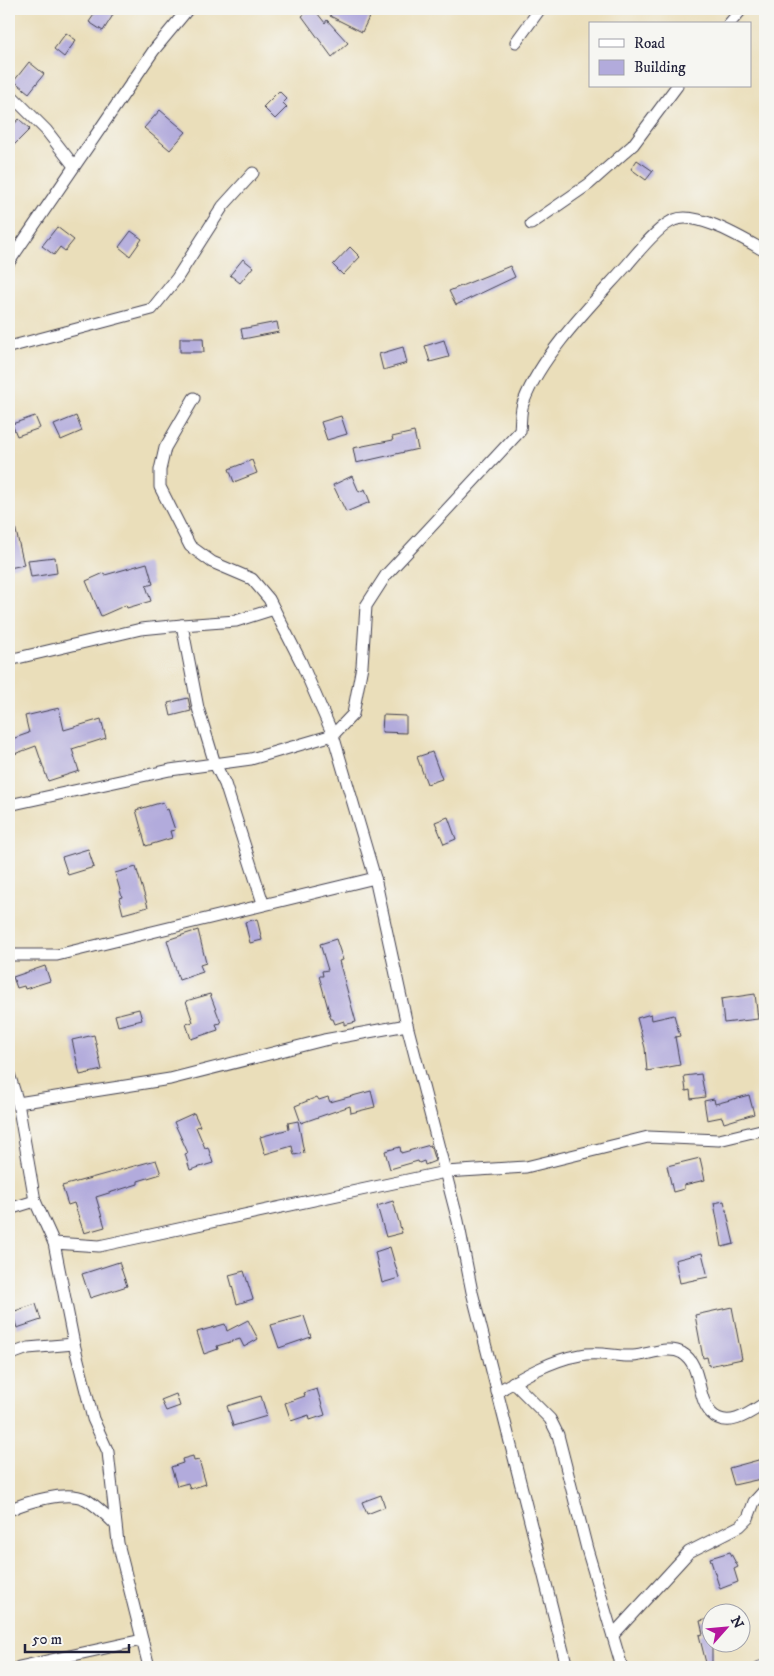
<svg xmlns="http://www.w3.org/2000/svg" width="774" height="1676" viewBox="0 0 774 1676" font-family="'IM FELL DW Pica',serif">
<rect width="100%" height="100%" fill="#f6f6f2"/>
<filter id="ink" filterUnits="userSpaceOnUse"><feTurbulence type="fractalNoise" baseFrequency=".02" numOctaves="2"/><feDisplacementMap in="SourceGraphic" scale="10" xChannelSelector="R" yChannelSelector="G"/><feConvolveMatrix kernelMatrix="1 2 1 2 8 2 1 2 1" color-interpolation-filters="sRGB"/></filter>
<filter id="wash" filterUnits="userSpaceOnUse"><feTurbulence type="fractalNoise" baseFrequency=".0096" numOctaves="4" result="noise"/><feDisplacementMap in="SourceGraphic" scale="20" xChannelSelector="R" yChannelSelector="G"/><feGaussianBlur stdDeviation="1.12" result="paint"/><feColorMatrix in="noise" values="0 0 0 0 0 0 0 0 0 0 0 0 0 0 0 0 0 1.4 0 .05"/><feComposite in="paint" operator="in"/></filter>
<g filter="url(#wash)">
<rect width="100%" height="100%" fill="#eadeba"/>
<g id="blocks">
<g fill="#b2abdc">
<polygon points="98,9 104,9 113,15 103,31 89,22"/>
<polygon points="311,9 314,9 325,23 327,20 348,43 332,57 302,16"/>
<polygon points="334,9 373,9 362,32 330,16"/>
<polygon points="66,33 76,40 64,57 54,49"/>
<polygon points="29,62 44,74 29,93 14,81"/>
<polygon points="279,91 287,99 283,103 287,107 275,119 263,107"/>
<polygon points="160,110 186,132 170,150 144,128"/>
<polygon points="19,119 30,129 9,150 9,130"/>
<polygon points="637,160 653,171 646,180 631,169"/>
<polygon points="57,227 74,240 65,251 60,247 54,255 42,246"/>
<polygon points="131,231 142,239 130,256 119,247"/>
<polygon points="350,247 360,257 343,275 333,265"/>
<polygon points="243,259 253,267 240,283 230,275"/>
<polygon points="510,266 515,277 456,305 449,291"/>
<polygon points="277,322 279,332 243,339 241,329"/>
<polygon points="180,338 203,338 204,352 180,352"/>
<polygon points="444,340 449,357 430,362 425,346"/>
<polygon points="403,347 407,363 383,370 379,354"/>
<polygon points="35,416 40,428 17,436 12,424"/>
<polygon points="76,416 82,431 61,440 54,425"/>
<polygon points="341,416 347,434 327,440 321,422"/>
<polygon points="414,432 418,449 356,463 353,448 393,440 392,437"/>
<polygon points="252,460 257,473 234,482 229,469"/>
<polygon points="352,476 359,492 365,489 370,502 346,512 333,485"/>
<polygon points="9,518 13,518 24,565 9,568"/>
<polygon points="55,557 57,573 31,577 28,560"/>
<polygon points="147,563 153,584 146,586 151,601 127,608 126,605 101,616 86,581 104,573 105,575"/>
<polygon points="188,698 191,711 171,716 168,703"/>
<polygon points="59,708 64,730 101,719 106,738 72,749 79,771 48,781 36,746 9,756 9,740 29,733 25,716"/>
<polygon points="383,715 406,716 406,733 382,732"/>
<polygon points="432,752 442,779 427,784 417,757"/>
<polygon points="163,802 166,810 168,809 175,830 170,831 172,838 146,846 136,810"/>
<polygon points="448,817 456,839 444,844 435,822"/>
<polygon points="88,849 94,867 68,875 62,857"/>
<polygon points="136,867 148,907 123,914 119,898 122,897 115,873"/>
<polygon points="257,919 262,940 250,943 245,922"/>
<polygon points="198,930 206,963 200,965 203,972 179,980 167,940"/>
<polygon points="336,939 343,960 339,961 356,1022 344,1025 344,1021 335,1024 333,1019 331,1019 319,976 323,976 322,971 328,970 320,944"/>
<polygon points="45,966 50,981 25,989 24,986 17,988 13,977"/>
<polygon points="210,994 221,1023 216,1024 218,1030 191,1039 186,1024 193,1022 186,1001"/>
<polygon points="755,994 758,1019 724,1023 721,999"/>
<polygon points="139,1009 142,1020 118,1026 115,1015"/>
<polygon points="651,1014 652,1020 674,1015 680,1036 675,1037 680,1065 647,1071 645,1048 637,1018"/>
<polygon points="94,1035 102,1070 80,1075 72,1040"/>
<polygon points="701,1074 705,1097 691,1099 690,1090 686,1091 684,1076"/>
<polygon points="371,1091 375,1107 351,1113 350,1106 301,1123 295,1106 317,1097 319,1100 328,1097 330,1102"/>
<polygon points="749,1095 754,1114 724,1123 722,1117 707,1120 704,1101 714,1099 715,1104"/>
<polygon points="194,1113 200,1126 196,1127 205,1148 208,1147 213,1163 190,1170 185,1154 188,1153 174,1122"/>
<polygon points="298,1121 304,1153 294,1155 292,1146 265,1154 260,1137 289,1129 288,1123"/>
<polygon points="430,1145 435,1161 425,1165 424,1161 419,1163 418,1161 390,1169 385,1151 400,1147 401,1153"/>
<polygon points="700,1158 705,1180 684,1185 684,1189 673,1192 667,1166"/>
<polygon points="156,1160 161,1174 138,1181 138,1184 96,1197 105,1227 84,1233 74,1203 68,1205 62,1186"/>
<polygon points="393,1201 402,1233 386,1237 377,1206"/>
<polygon points="724,1201 734,1244 722,1247 714,1203"/>
<polygon points="390,1247 399,1278 382,1283 375,1252"/>
<polygon points="702,1253 708,1277 680,1283 675,1260"/>
<polygon points="119,1262 127,1286 90,1298 82,1274"/>
<polygon points="244,1271 253,1299 237,1304 229,1275"/>
<polygon points="36,1304 41,1320 17,1328 12,1312"/>
<polygon points="732,1307 742,1359 709,1366 707,1357 703,1358 695,1315"/>
<polygon points="304,1316 311,1337 279,1348 271,1325"/>
<polygon points="248,1320 258,1339 244,1347 240,1339 217,1346 218,1349 204,1354 197,1332 225,1324 227,1331"/>
<polygon points="317,1389 325,1415 310,1420 309,1415 291,1421 285,1403 305,1396 304,1393"/>
<polygon points="176,1394 180,1406 166,1411 161,1400"/>
<polygon points="261,1396 267,1416 233,1426 227,1406"/>
<polygon points="193,1456 194,1461 199,1460 206,1484 190,1489 188,1483 177,1486 171,1467 183,1463 182,1459"/>
<polygon points="762,1459 765,1478 734,1485 729,1468"/>
<polygon points="381,1495 385,1507 367,1514 362,1502"/>
<polygon points="730,1552 738,1567 734,1569 738,1582 720,1589 710,1558"/>
<polygon points="712,1618 712,1667 707,1667 699,1635 703,1634 700,1621"/>
</g>
</g>
</g>
<g filter="url(#ink)">
<use href="#blocks" fill-opacity="0" stroke="#403e4e" stroke-width="1"/>
<g fill="none" stroke-linecap="round" stroke-linejoin="round">
<defs>
<g id="minor">
<polyline points="729,24 742,9"/>
<polyline points="516,42 540,9"/>
<polyline points="9,93 46,130 74,166"/>
<polyline points="531,224 589,184 633,145 677,86"/>
<polyline points="9,262 154,50 188,9"/>
<polyline points="9,347 152,309 177,278 223,206 253,173"/>
<polyline points="194,398 165,448 160,470 160,487 190,546 212,562 252,579 269,599 301,662 333,735 375,878 407,1025 458,1221 472,1292 567,1667"/>
<polyline points="9,660 141,629 182,625"/>
<path d="M9 805 170 770 251 759 333 735 353 714 362 666 366 606 386 575 520 431C521 421 520 409 524 401 542 354 594 302 627 265 637 253 660 225 674 220 697 210 745 240 765 251"/>
<polyline points="263,903 225,784 215,764 198,708 182,625 236,621 274,609"/>
<polyline points="9,955 57,955 375,878"/>
<polyline points="9,1074 18,1103 35,1201 54,1243"/>
<polyline points="18,1103 170,1079 324,1040 407,1025"/>
<polyline points="9,1209 35,1201"/>
<polyline points="9,1355 28,1348 74,1344"/>
<polyline points="513,1382 550,1419 558,1435 587,1549 622,1667"/>
<path d="M497 1392C522 1377 551 1360 580 1355 598 1351 616 1357 633 1356 648 1355 669 1345 682 1353 702 1364 696 1397 711 1413 727 1430 750 1413 765 1403"/>
<path d="M9 1510C26 1502 67 1490 85 1499 96 1505 106 1515 115 1524"/>
<polyline points="613,1635 689,1552 740,1526 748,1518 754,1502 765,1490"/>
<polyline points="19,1667 142,1640"/>
<polyline points="149,1667 118,1543 108,1452 93,1419 74,1344 54,1243 99,1246 445,1172 526,1167 648,1137 719,1140 765,1129"/>
<polyline points="760,1667 765,1666"/>
</g>
</defs>
<use href="#minor" stroke="#403e4e" stroke-width="13"/>
<use href="#minor" stroke="#fff" stroke-width="11"/>
</g>
</g>
<rect width="774" height="1676" fill="none" stroke="#f6f6f2" stroke-width="30"/>
<rect x="589" y="22" width="162" height="65" fill="#f6f6f2" stroke="#a1a1a9"/>
<rect x="599" y="39" width="25" height="8" fill="#ffffff" stroke="#a1a1a9"/>
<text x="634" y="48" font-size="15" fill="#22223b">Road</text>
<rect x="599" y="60" width="25" height="15" fill="#b2abdc" stroke="#a1a1a9"/>
<text x="634" y="72" font-size="15" fill="#22223b">Building</text>
<g transform="translate(726 1628) rotate(63)"><circle r="24" fill="#f6f6f2" stroke="#a1a1a9"/>
<path d="M0-4L9 19L0 12L-9 19Z" fill="#b5179e"/>
<text y="-8" font-size="14" font-weight="bold" text-anchor="middle" fill="#22223b">N</text>
</g>
<path d="M25 1644v8h104v-8" fill="none" stroke="#22223b" stroke-width="2.5"/>
<text x="32" y="1644" font-size="15" fill="#22223b" stroke="#f6f6f2" stroke-width="4" paint-order="stroke">50 m</text>
</svg>
